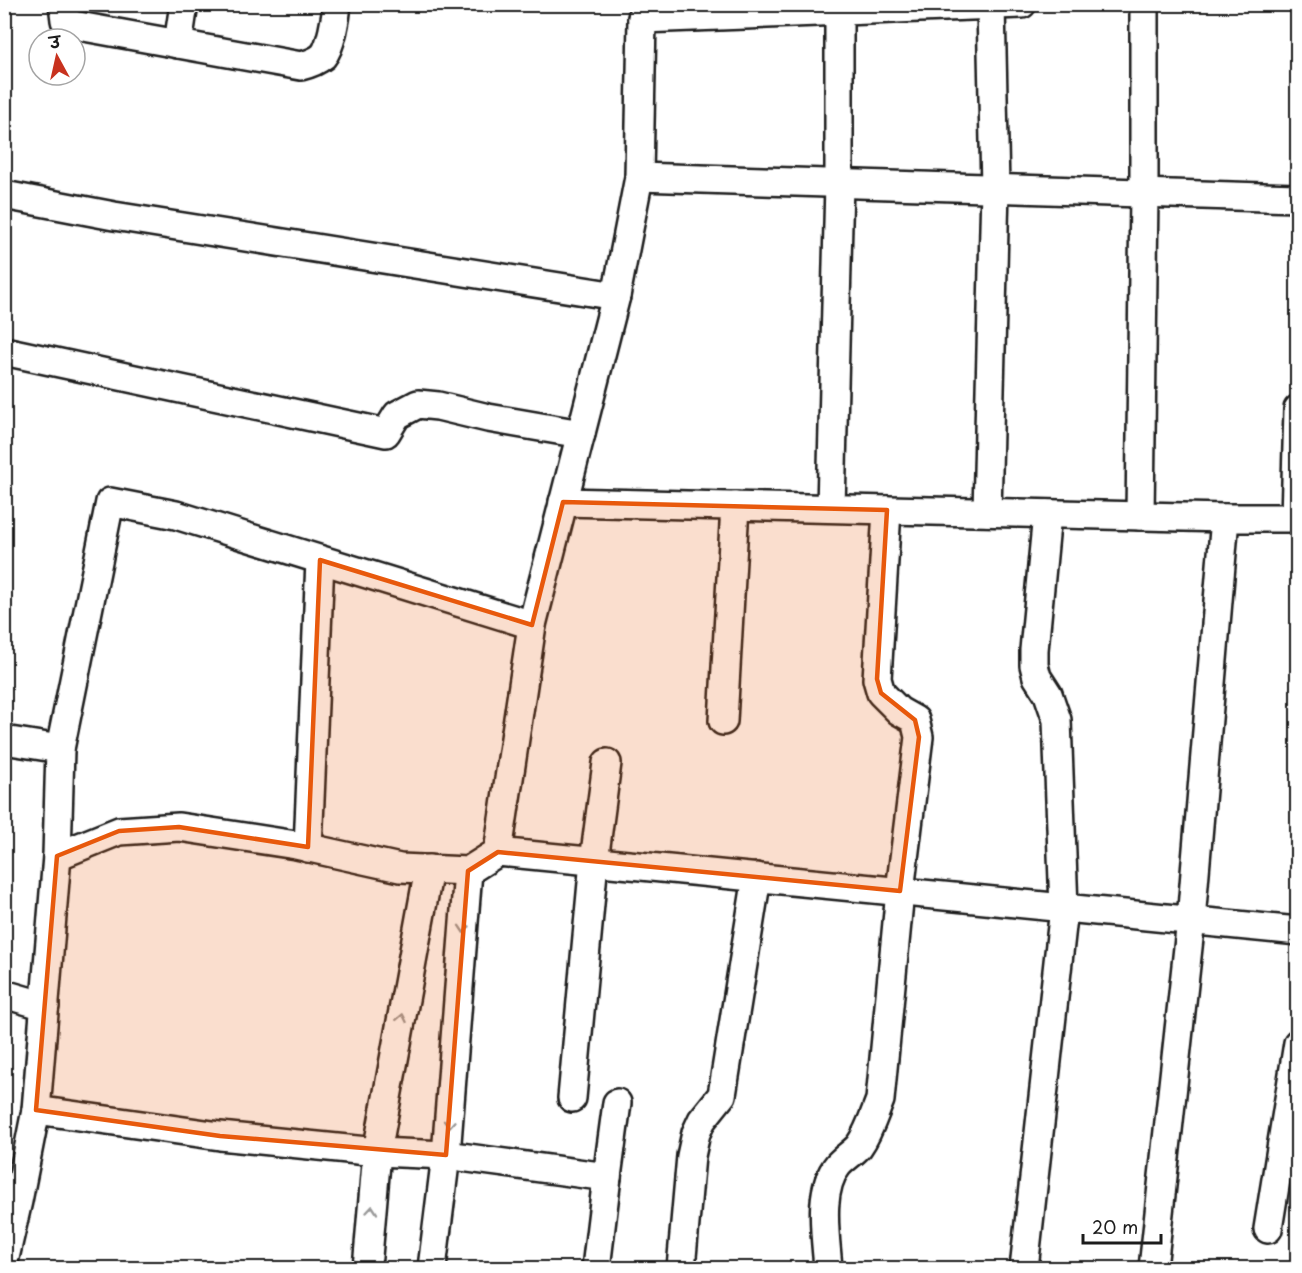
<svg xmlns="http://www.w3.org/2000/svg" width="1302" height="1273" viewBox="0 0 1302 1273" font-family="'Playpen Sans','Playpen Sans Deva',sans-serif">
<rect width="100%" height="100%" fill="#fff"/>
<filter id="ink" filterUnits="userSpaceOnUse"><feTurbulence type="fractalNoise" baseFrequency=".0167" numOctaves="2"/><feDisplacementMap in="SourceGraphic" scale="12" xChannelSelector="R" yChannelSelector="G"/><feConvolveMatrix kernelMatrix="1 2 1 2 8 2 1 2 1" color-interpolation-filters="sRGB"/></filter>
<g filter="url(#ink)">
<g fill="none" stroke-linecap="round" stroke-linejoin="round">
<defs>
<g id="minor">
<path d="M63 4 65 20 73 25 301 66C309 64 317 61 323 56 331 47 336 17 337 4"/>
<polyline points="642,19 1022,4"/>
<polyline points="178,44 184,4"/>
<polyline points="639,177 1298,198"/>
<polyline points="4,195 114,216 616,296"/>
<polyline points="4,351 386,433 397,415 418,404 438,406 488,418 581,434"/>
<polyline points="563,502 1225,518"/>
<polyline points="831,508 839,183 839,12"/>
<polyline points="987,512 995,188 991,6"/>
<polyline points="1140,516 1144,193 1144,4"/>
<polyline points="723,721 735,506"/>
<polyline points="4,740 60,749"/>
<polyline points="308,848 320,560"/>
<polyline points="498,852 532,625 616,296 639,177 642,19 644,4"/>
<polyline points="57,856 60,749 110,502 176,515 532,625"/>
<polyline points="4,994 45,1006"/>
<polyline points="572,1098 594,861 607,763"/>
<polyline points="36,1110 220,1136 377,1152 446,1155 607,1177 596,1268"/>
<polyline points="607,1177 617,1103"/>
<polyline points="1268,1229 1298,1043"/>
<polyline points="4,1262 18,1201 36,1110 57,856 119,831 179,827 296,845 400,868 468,871 498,852 1298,931"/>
<polyline points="367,1268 377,1152 429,869"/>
<polyline points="432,1268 446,1155 468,871"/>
<polyline points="681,1268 691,1156 696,1133 702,1120 722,1095 757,877"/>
<path d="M828 1268C826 1238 817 1190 838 1165 844 1158 853 1153 859 1146 869 1132 874 1115 880 1100L900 891 919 737 915 720 899 711 881 693 877 679 887 510"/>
<polyline points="1024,1268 1064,908 1057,720 1048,694 1037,677 1034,665 1034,650 1047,514"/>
<polyline points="1153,1268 1191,920 1225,518 1295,518 1298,409"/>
</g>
</defs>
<use href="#minor" stroke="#1c1c1c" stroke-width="32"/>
<use href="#minor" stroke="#fff" stroke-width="27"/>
</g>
<defs><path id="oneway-chevron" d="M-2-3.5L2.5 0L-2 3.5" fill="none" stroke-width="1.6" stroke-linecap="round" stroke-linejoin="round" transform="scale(1.5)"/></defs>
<g stroke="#999">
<use href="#oneway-chevron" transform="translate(464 929) rotate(94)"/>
<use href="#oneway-chevron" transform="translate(402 1018) rotate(-79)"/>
<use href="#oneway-chevron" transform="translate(449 1124) rotate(94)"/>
<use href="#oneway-chevron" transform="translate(372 1210) rotate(-85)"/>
</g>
</g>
<path fill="#e8590c" fill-opacity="0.2" stroke="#e8590c" stroke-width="4.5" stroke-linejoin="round" d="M563 502 887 510 877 679 881 693 915 720 919 737 900 891 498 852 468 871 446 1155 220 1136 36 1110 57 856 119 831 179 827 308 847 320 560 532 625Z"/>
<rect width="1302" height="1273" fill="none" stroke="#fff" stroke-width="24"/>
<rect x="12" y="12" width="1278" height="1249" fill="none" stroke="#1c1c1c" stroke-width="2" filter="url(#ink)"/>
<g transform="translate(57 57) rotate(352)"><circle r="28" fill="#ffffff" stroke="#a4a4a4" stroke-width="1.5"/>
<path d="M0-4.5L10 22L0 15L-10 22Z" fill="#c8321e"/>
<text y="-9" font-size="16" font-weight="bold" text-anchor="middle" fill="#1c1c1c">उ</text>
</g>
<path d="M1083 1234v9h78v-9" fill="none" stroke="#1c1c1c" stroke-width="3"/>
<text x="1092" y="1234" font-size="18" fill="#1c1c1c" stroke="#ffffff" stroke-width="4.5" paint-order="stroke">20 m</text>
</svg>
